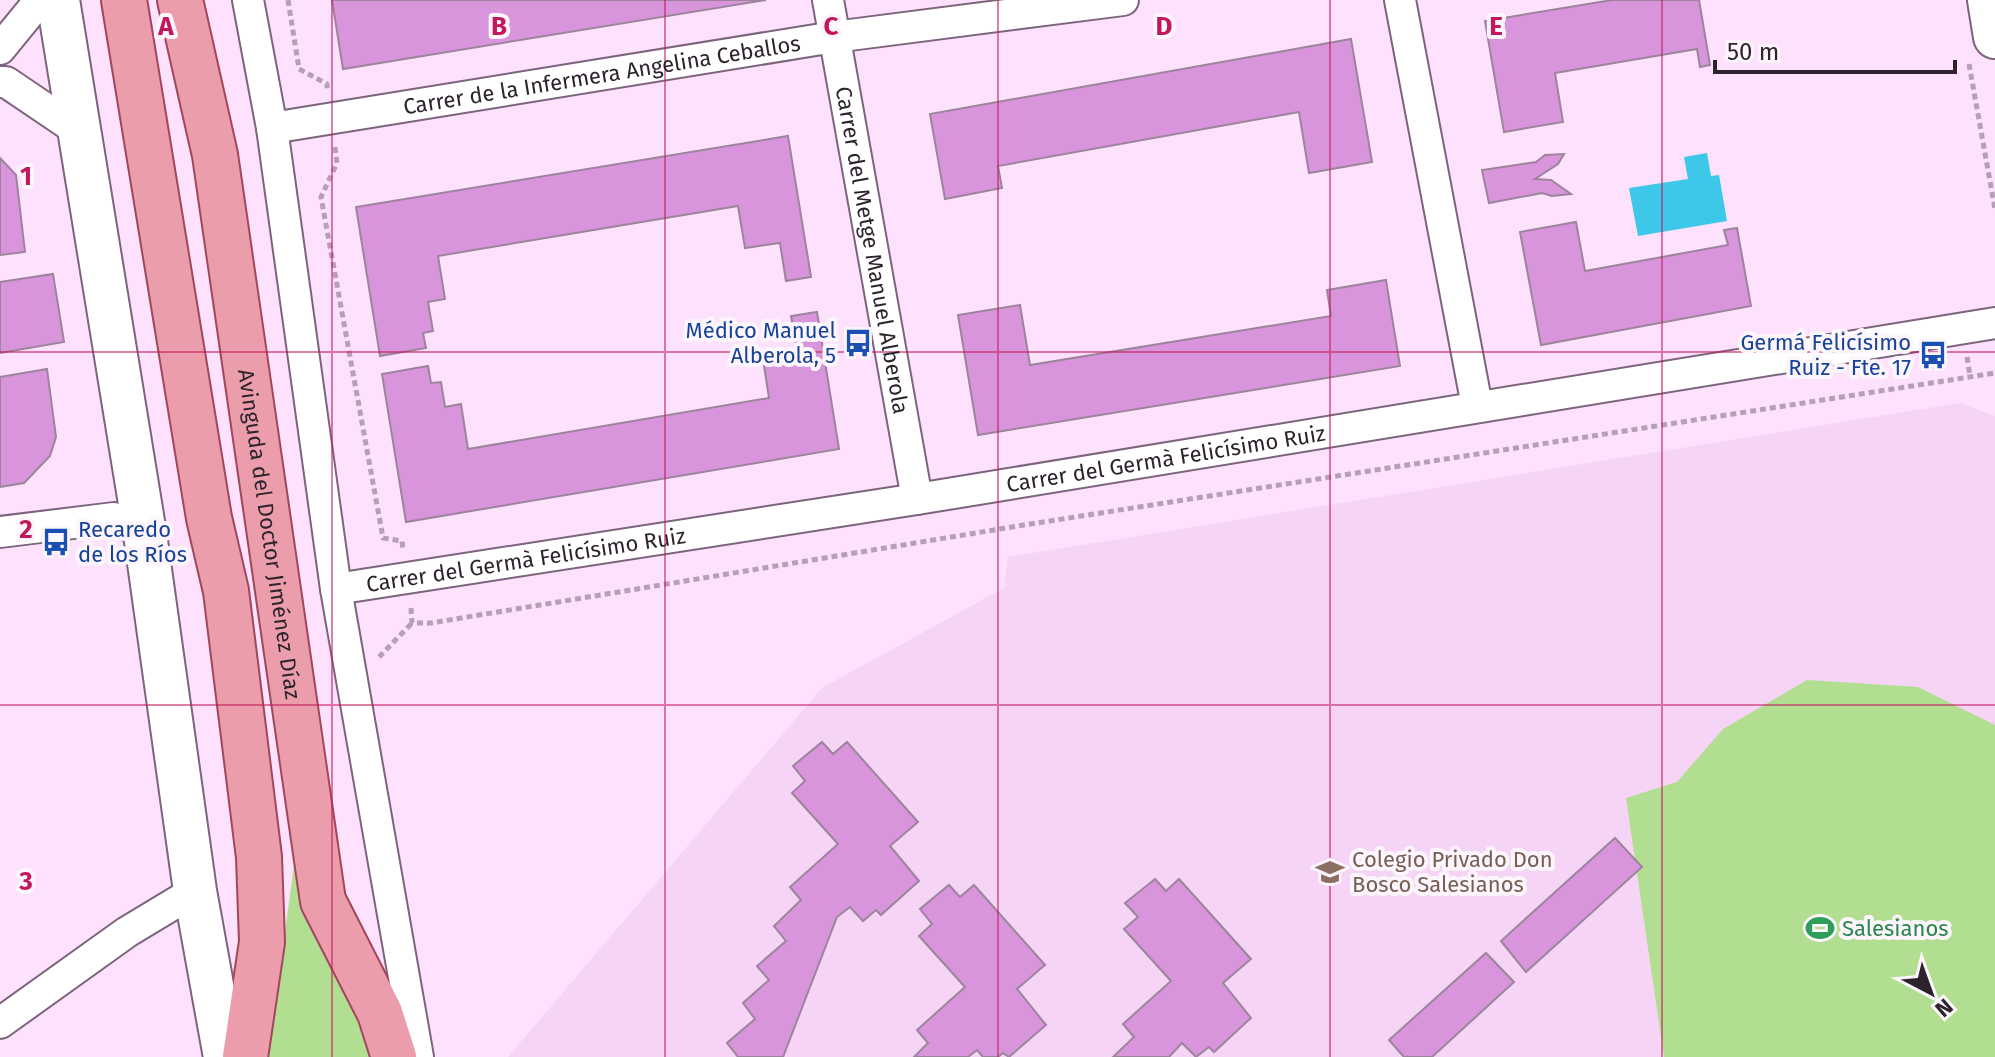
<svg xmlns="http://www.w3.org/2000/svg" width="1995" height="1057" viewBox="0 0 1995 1057" font-family="'Fira Sans',sans-serif">
<rect width="100%" height="100%" fill="#fde1fd"/>
<polygon fill="#f5d4f6" points="1960,403 1995,416 1995,1057 508,1057 822,688 1004,588 1008,557"/>
<g fill="#b2de92">
<polygon points="1807,680 1918,687 1995,725 1995,1057 1664,1057 1626,798 1677,782 1723,729"/>
<polygon points="294,865 304,891 378,1057 268,1057"/>
</g>
<polygon fill="#3dc7e8" points="1707,153 1711,176 1719,175 1727,221 1638,236 1629,188 1688,179 1684,157"/>
<g fill="#d995db" stroke="#9d849d" stroke-width="2">
<polygon points="332,0 766,0 343,69"/>
<polygon points="1612,0 1699,0 1710,65 1700,67 1697,49 1555,73 1563,122 1504,132 1485,21"/>
<polygon points="1351,39 1372,162 1309,173 1299,112 998,166 1002,188 945,199 930,114"/>
<polygon points="788,136 811,277 786,281 780,243 745,248 738,206 438,256 445,299 428,302 433,331 423,333 426,348 380,356 356,207"/>
<polygon points="1564,154 1558,164 1535,179 1551,180 1571,194 1552,196 1542,193 1489,203 1482,170 1536,162 1545,155"/>
<polygon points="0,158 16,175 25,252 0,255"/>
<polygon points="1576,222 1585,271 1728,245 1724,230 1737,228 1751,306 1541,345 1520,232"/>
<polygon points="53,274 64,342 0,353 0,282"/>
<polygon points="1386,280 1400,366 978,435 958,315 1020,305 1030,365 1331,316 1327,290"/>
<polygon points="817,312 839,449 406,522 382,374 428,366 431,383 441,382 445,407 461,404 468,449 769,398 763,359 798,353 791,316"/>
<polygon points="47,369 56,437 50,456 24,483 0,487 0,377"/>
<polygon points="822,742 833,754 847,742 918,822 890,846 919,881 881,915 876,910 863,921 850,907 837,917 783,1057 738,1057 727,1043 755,1019 743,1003 769,980 757,966 786,941 774,926 801,900 790,887 838,844 792,793 805,781 793,766"/>
<polygon points="1615,838 1642,867 1526,972 1501,941"/>
<polygon points="1155,879 1166,891 1179,879 1251,959 1223,983 1251,1018 1214,1052 1209,1047 1196,1057 1182,1043 1169,1057 1113,1057 1134,1037 1123,1024 1171,981 1124,929 1138,917 1125,903"/>
<polygon points="949,885 960,897 974,885 1045,965 1017,989 1046,1025 1009,1057 1003,1053 998,1057 983,1057 977,1050 968,1057 914,1057 928,1043 917,1030 965,987 919,936 932,924 920,909"/>
<polygon points="1486,953 1514,982 1432,1057 1404,1057 1389,1040"/>
</g>
<g fill="none" stroke-linecap="round" stroke-linejoin="round">
<defs>
<g id="street">
<polyline points="248,0 272,128 336,589 418,1057"/>
<path id="s1" d="M828 0 917 499"/>
<polyline points="1400,0 1477,406"/>
<polyline points="0,49 40,0"/>
<polyline points="0,82 6,82 77,130"/>
<path id="s2" d="M272 128 834 37 1123 0"/>
<polyline points="0,532 114,518 145,534"/>
<path id="s3" d="M336 589 917 499 1995 323"/>
<polyline points="0,1023 127,932 195,891"/>
</g>
<g id="secondary">
<polyline points="58,0 145,534 195,891 225,1057"/>
<polyline points="1989,0 1995,37"/>
</g>
<g id="primary">
<polyline points="124,0 209,518 226,591 259,857 262,942 245,1057"/>
<path id="s4" d="M180 0 215 155 323 901 380 1013 394 1057"/>
</g>
</defs>
<use href="#street" stroke="#7c647d" stroke-width="34"/>
<use href="#secondary" stroke="#7c647d" stroke-width="46"/>
<use href="#primary" stroke="#a1475c" stroke-width="48"/>
<g stroke="#b6a0b6" stroke-width="5" stroke-dasharray="6 4" stroke-linecap="butt">
<polyline points="288,0 299,69 327,84 327,89"/>
<polyline points="1969,64 1995,209"/>
<polyline points="335,147 337,163 321,197 383,538 402,541 403,551"/>
<polyline points="1967,357 1970,376"/>
<polyline points="411,608 412,623 431,623 1024,525 1995,373"/>
<polyline points="379,657 412,623"/>
</g>
<use href="#street" stroke="#fff" stroke-width="30"/>
<use href="#secondary" stroke="#fff" stroke-width="42"/>
<use href="#primary" stroke="#ec9dac" stroke-width="44"/>
</g>
<path fill="none" stroke="#c2185b" stroke-width="2" stroke-opacity="0.55" d="M332 0V1057M665 0V1057M998 0V1057M1330 0V1057M1662 0V1057M0 352H1995M0 705H1995"/>
<defs>
<symbol id="bus-bare" viewBox="-9 -9 18 18"><path d="M-5-6H5V4H4V6H2V4H-2V6H-4V4H-5ZM-3.5-4V0h7V-4ZM-3.5 1.2v1.5H-2V1.2ZM2 1.2v1.5H3.5V1.2Z" fill="#1a4fb4" stroke="#fcf6fc" stroke-width="2.5" paint-order="stroke"/></symbol>
<symbol id="school-bare" viewBox="-9 -9 18 18"><path d="M0-5L7-2L0 1L-7-2ZM-4 1L0 2.5L4 1V4Q0 6-4 4Z" fill="#8d6e63" stroke="#fcf6fc" stroke-width="2.5" paint-order="stroke"/></symbol>
<symbol id="stadium-bare" viewBox="-9 -9 18 18"><path d="M0-5a6.5 5 0 1 0 0 10a6.5 5 0 1 0 0-10ZM-3.5-1.8h7v3.6h-7Z" fill="#2e9e5b" stroke="#fcf6fc" stroke-width="2.5" paint-order="stroke"/></symbol>
</defs>
<g fill-rule="evenodd">
<use href="#bus-bare" x="838" y="323" width="40" height="40"/>
<use href="#bus-bare" x="1913" y="335" width="40" height="40"/>
<use href="#bus-bare" x="36" y="522" width="40" height="40"/>
<use href="#school-bare" x="1310" y="852" width="40" height="40"/>
<use href="#stadium-bare" x="1800" y="908" width="40" height="40"/>
</g>
<g text-anchor="middle" stroke-width="8" stroke-linejoin="round" paint-order="stroke">
<g font-size="22" fill="#2d232d" stroke="#fcf6fc">
<text dy="8" stroke="none"><textPath href="#s2" startOffset="334">Carrer de la Infermera Angelina Ceballos</textPath></text>
<text dy="8" stroke="none"><textPath href="#s1" startOffset="254">Carrer del Metge Manuel Alberola</textPath></text>
<text dy="8" stroke="none"><textPath href="#s3" startOffset="840">Carrer del Germà Felicísimo Ruiz</textPath></text>
<text dy="8" stroke="none"><textPath href="#s4" startOffset="542">Avinguda del Doctor Jiménez Díaz</textPath></text>
<text dy="8" stroke="none"><textPath href="#s3" startOffset="192">Carrer del Germà Felicísimo Ruiz</textPath></text>
</g>
<g font-size="22" fill="#164399" stroke="#fcf6fc" text-anchor="end">
<text x="836" y="338">Médico Manuel<tspan x="836" dy="25">Alberola, 5</tspan></text>
<text x="1911" y="350">Germá Felicísimo<tspan x="1911" dy="25">Ruiz - Fte. 17</tspan></text>
<text x="78" y="537" text-anchor="start">Recaredo<tspan x="78" dy="25">de los Ríos</tspan></text>
</g>
<g font-size="22" fill="#785e54" stroke="#fcf6fc" text-anchor="start">
<text x="1352" y="867">Colegio Privado Don<tspan x="1352" dy="25">Bosco Salesianos</tspan></text>
</g>
<g font-size="22" fill="#27864d" stroke="#fcf6fc" text-anchor="start">
<text x="1842" y="936">Salesianos</text>
</g>
</g>
<g font-size="26" text-anchor="middle" font-weight="bold" fill="#c2185b" stroke="#fcf6fc" stroke-width="8" stroke-linejoin="round" paint-order="stroke">
<text x="166" y="35">A</text>
<text x="499" y="35">B</text>
<text x="831" y="35">C</text>
<text x="1164" y="35">D</text>
<text x="1496" y="35">E</text>
<text x="26" y="185">1</text>
<text x="26" y="538">2</text>
<text x="26" y="890">3</text>
</g>
<g transform="translate(1931 993) rotate(139)" stroke="#fcf6fc" stroke-width="6" paint-order="stroke">
<path d="M0-6L14 30L0 20L-14 30Z" fill="#2d232d"/>
<text y="-12" font-size="22" font-weight="bold" text-anchor="middle" fill="#2d232d">N</text>
</g>
<path d="M1715 60v12h240v-12" fill="none" stroke="#2d232d" stroke-width="4"/>
<text x="1727" y="60" font-size="24" fill="#2d232d" stroke="#fcf6fc" stroke-width="6" paint-order="stroke">50 m</text>
</svg>
